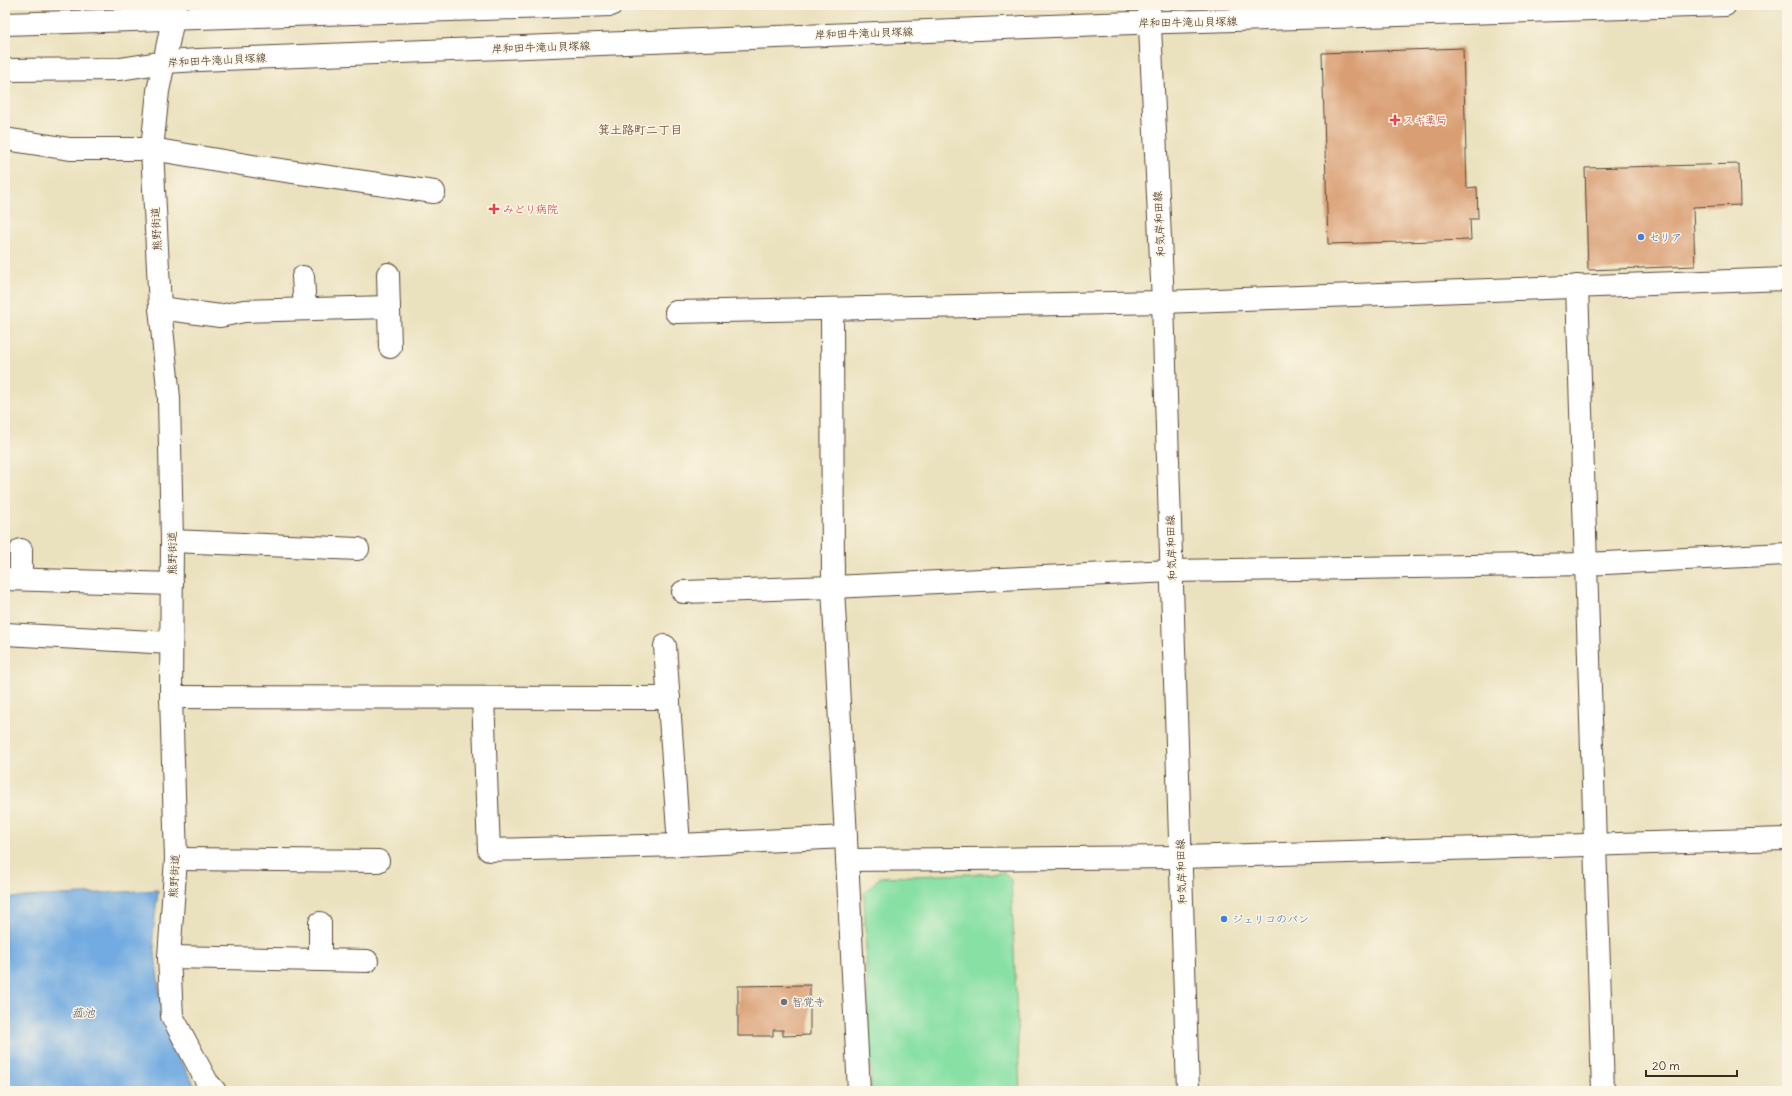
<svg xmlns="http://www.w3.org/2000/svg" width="1792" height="1096" viewBox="0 0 1792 1096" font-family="Delius,'Klee One',sans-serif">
<rect width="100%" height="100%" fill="#fcf5e5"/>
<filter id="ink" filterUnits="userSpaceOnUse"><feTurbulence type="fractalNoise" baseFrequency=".025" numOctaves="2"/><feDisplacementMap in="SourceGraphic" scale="8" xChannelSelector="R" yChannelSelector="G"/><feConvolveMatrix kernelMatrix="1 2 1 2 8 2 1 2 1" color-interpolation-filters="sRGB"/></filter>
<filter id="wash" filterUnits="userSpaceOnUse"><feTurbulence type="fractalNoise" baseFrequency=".012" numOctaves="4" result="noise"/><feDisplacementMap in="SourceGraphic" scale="16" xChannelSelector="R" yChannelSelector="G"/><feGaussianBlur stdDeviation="0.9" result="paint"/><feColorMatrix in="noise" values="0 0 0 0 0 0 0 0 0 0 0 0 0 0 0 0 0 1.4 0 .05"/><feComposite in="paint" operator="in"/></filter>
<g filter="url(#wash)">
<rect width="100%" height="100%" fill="#eae1be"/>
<polygon fill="#88e0a5" stroke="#628562" points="1004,873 1011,880 1020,1091 871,1091 864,893 880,877"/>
<polygon fill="#72abe1" stroke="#566a80" points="158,890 153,935 163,1022 176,1053 198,1091 5,1091 5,898"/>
<g id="blocks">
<g fill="#d99e73">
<polygon points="1463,48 1467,188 1477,187 1478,219 1470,219 1471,240 1328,244 1322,53"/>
<polygon points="1739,164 1740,205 1693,207 1695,266 1588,270 1585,168"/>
<polygon points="810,985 810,1035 783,1036 783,1030 773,1030 773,1036 738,1036 738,986"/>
</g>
</g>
</g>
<g filter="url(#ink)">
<use href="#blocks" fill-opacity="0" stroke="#554536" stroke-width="1"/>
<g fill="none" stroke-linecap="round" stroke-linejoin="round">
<defs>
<g id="street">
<polyline points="156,5 174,18"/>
<polyline points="176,5 158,91 152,149 160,308 169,398 172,541 171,697 176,859 169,957 172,1016 207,1082 215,1091"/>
<polyline points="5,139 70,149 152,149 259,167 434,192"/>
<polyline points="388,274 390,347"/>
<polyline points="303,277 305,309"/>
<polyline points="1577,286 1603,1091"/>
<polyline points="160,308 220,316 244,311 389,307"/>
<polyline points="832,309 833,587 859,1091"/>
<polyline points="676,312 1163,302 1787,279"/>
<polyline points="172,541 358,549"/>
<polyline points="21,550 21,579"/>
<polyline points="5,579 172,584"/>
<polyline points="683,592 833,587 1172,571 1586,564 1787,554"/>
<polyline points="5,634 171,643"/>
<polyline points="665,646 679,845"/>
<polyline points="171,697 669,698"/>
<polyline points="483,698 489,850 679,845 846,837"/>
<polyline points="176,859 378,861"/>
<polyline points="847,860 1181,857 1787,839"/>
<polyline points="169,957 367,961"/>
<polyline points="320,960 320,923"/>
</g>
<polyline id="secondary" points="1149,5 1163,302 1188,1091"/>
<g id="primary">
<polyline points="5,24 611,5"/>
<polyline points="5,70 120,69 165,62 199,60 1102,24 1725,5"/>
</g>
</defs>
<use href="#street" stroke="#554536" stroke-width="24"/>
<use href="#secondary" stroke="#554536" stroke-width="24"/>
<use href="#primary" stroke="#554536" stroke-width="24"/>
<use href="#street" stroke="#fff" stroke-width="22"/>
<use href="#secondary" stroke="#fff" stroke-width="22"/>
<use href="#primary" stroke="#fff" stroke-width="22"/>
</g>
</g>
<g fill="#e0444e" stroke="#fcf5e5" stroke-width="1.5">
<path d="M1393 114h4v4h4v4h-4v4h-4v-4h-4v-4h4z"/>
<path d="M492 203h4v4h4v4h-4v4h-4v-4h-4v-4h4z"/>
</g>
<g fill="#3f7fe0" stroke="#fcf5e5" stroke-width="1.5">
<circle cx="1641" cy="237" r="4"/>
<circle cx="1224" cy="919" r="4"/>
</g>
<circle fill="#6b7280" stroke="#fcf5e5" stroke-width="1.5" cx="784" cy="1002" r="4"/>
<g text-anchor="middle" stroke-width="3" stroke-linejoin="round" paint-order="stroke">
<g font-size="11" fill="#3b2a1e" stroke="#fcf5e5">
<text transform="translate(1188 22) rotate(-1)" y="4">岸和田牛滝山貝塚線</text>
<text transform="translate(864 33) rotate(-2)" y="4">岸和田牛滝山貝塚線</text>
<text transform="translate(541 47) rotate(-2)" y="4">岸和田牛滝山貝塚線</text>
<text transform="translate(217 60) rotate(-3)" y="4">岸和田牛滝山貝塚線</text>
<text transform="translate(1159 224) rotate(-93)" y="4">和気岸和田線</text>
<text transform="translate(156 229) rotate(-93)" y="4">熊野街道</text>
<text transform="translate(1171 548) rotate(-92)" y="4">和気岸和田線</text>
<text transform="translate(172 553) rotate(-90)" y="4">熊野街道</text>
<text transform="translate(1181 872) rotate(-92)" y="4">和気岸和田線</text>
<text transform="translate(174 876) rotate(-87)" y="4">熊野街道</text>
</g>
<g font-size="11" fill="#be3a42" stroke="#fcf5e5" text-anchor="start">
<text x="1403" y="124">スギ薬局</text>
<text x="503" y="213">みどり病院</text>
</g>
<g font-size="11" fill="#366cbe" stroke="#fcf5e5" text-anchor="start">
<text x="1649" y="241">セリア</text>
<text x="1232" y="923">ジェリコのパン</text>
</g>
<g font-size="11" fill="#5b616d" stroke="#fcf5e5" text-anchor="start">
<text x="792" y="1006">智覚寺</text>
</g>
<g font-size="12" font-weight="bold" fill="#72533c" stroke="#fcf5e5">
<text x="640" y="134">箕土路町二丁目</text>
</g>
<g font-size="12" font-style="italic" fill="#4e5762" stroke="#fcf5e5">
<text x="83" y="1017">菰池</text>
</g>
</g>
<rect width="1792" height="1096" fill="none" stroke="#fcf5e5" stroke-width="20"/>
<path d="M1646 1070v6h91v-6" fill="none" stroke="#3b2a1e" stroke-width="2"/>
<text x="1652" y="1070" font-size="12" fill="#3b2a1e" stroke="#fcf5e5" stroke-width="3" paint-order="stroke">20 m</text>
</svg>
